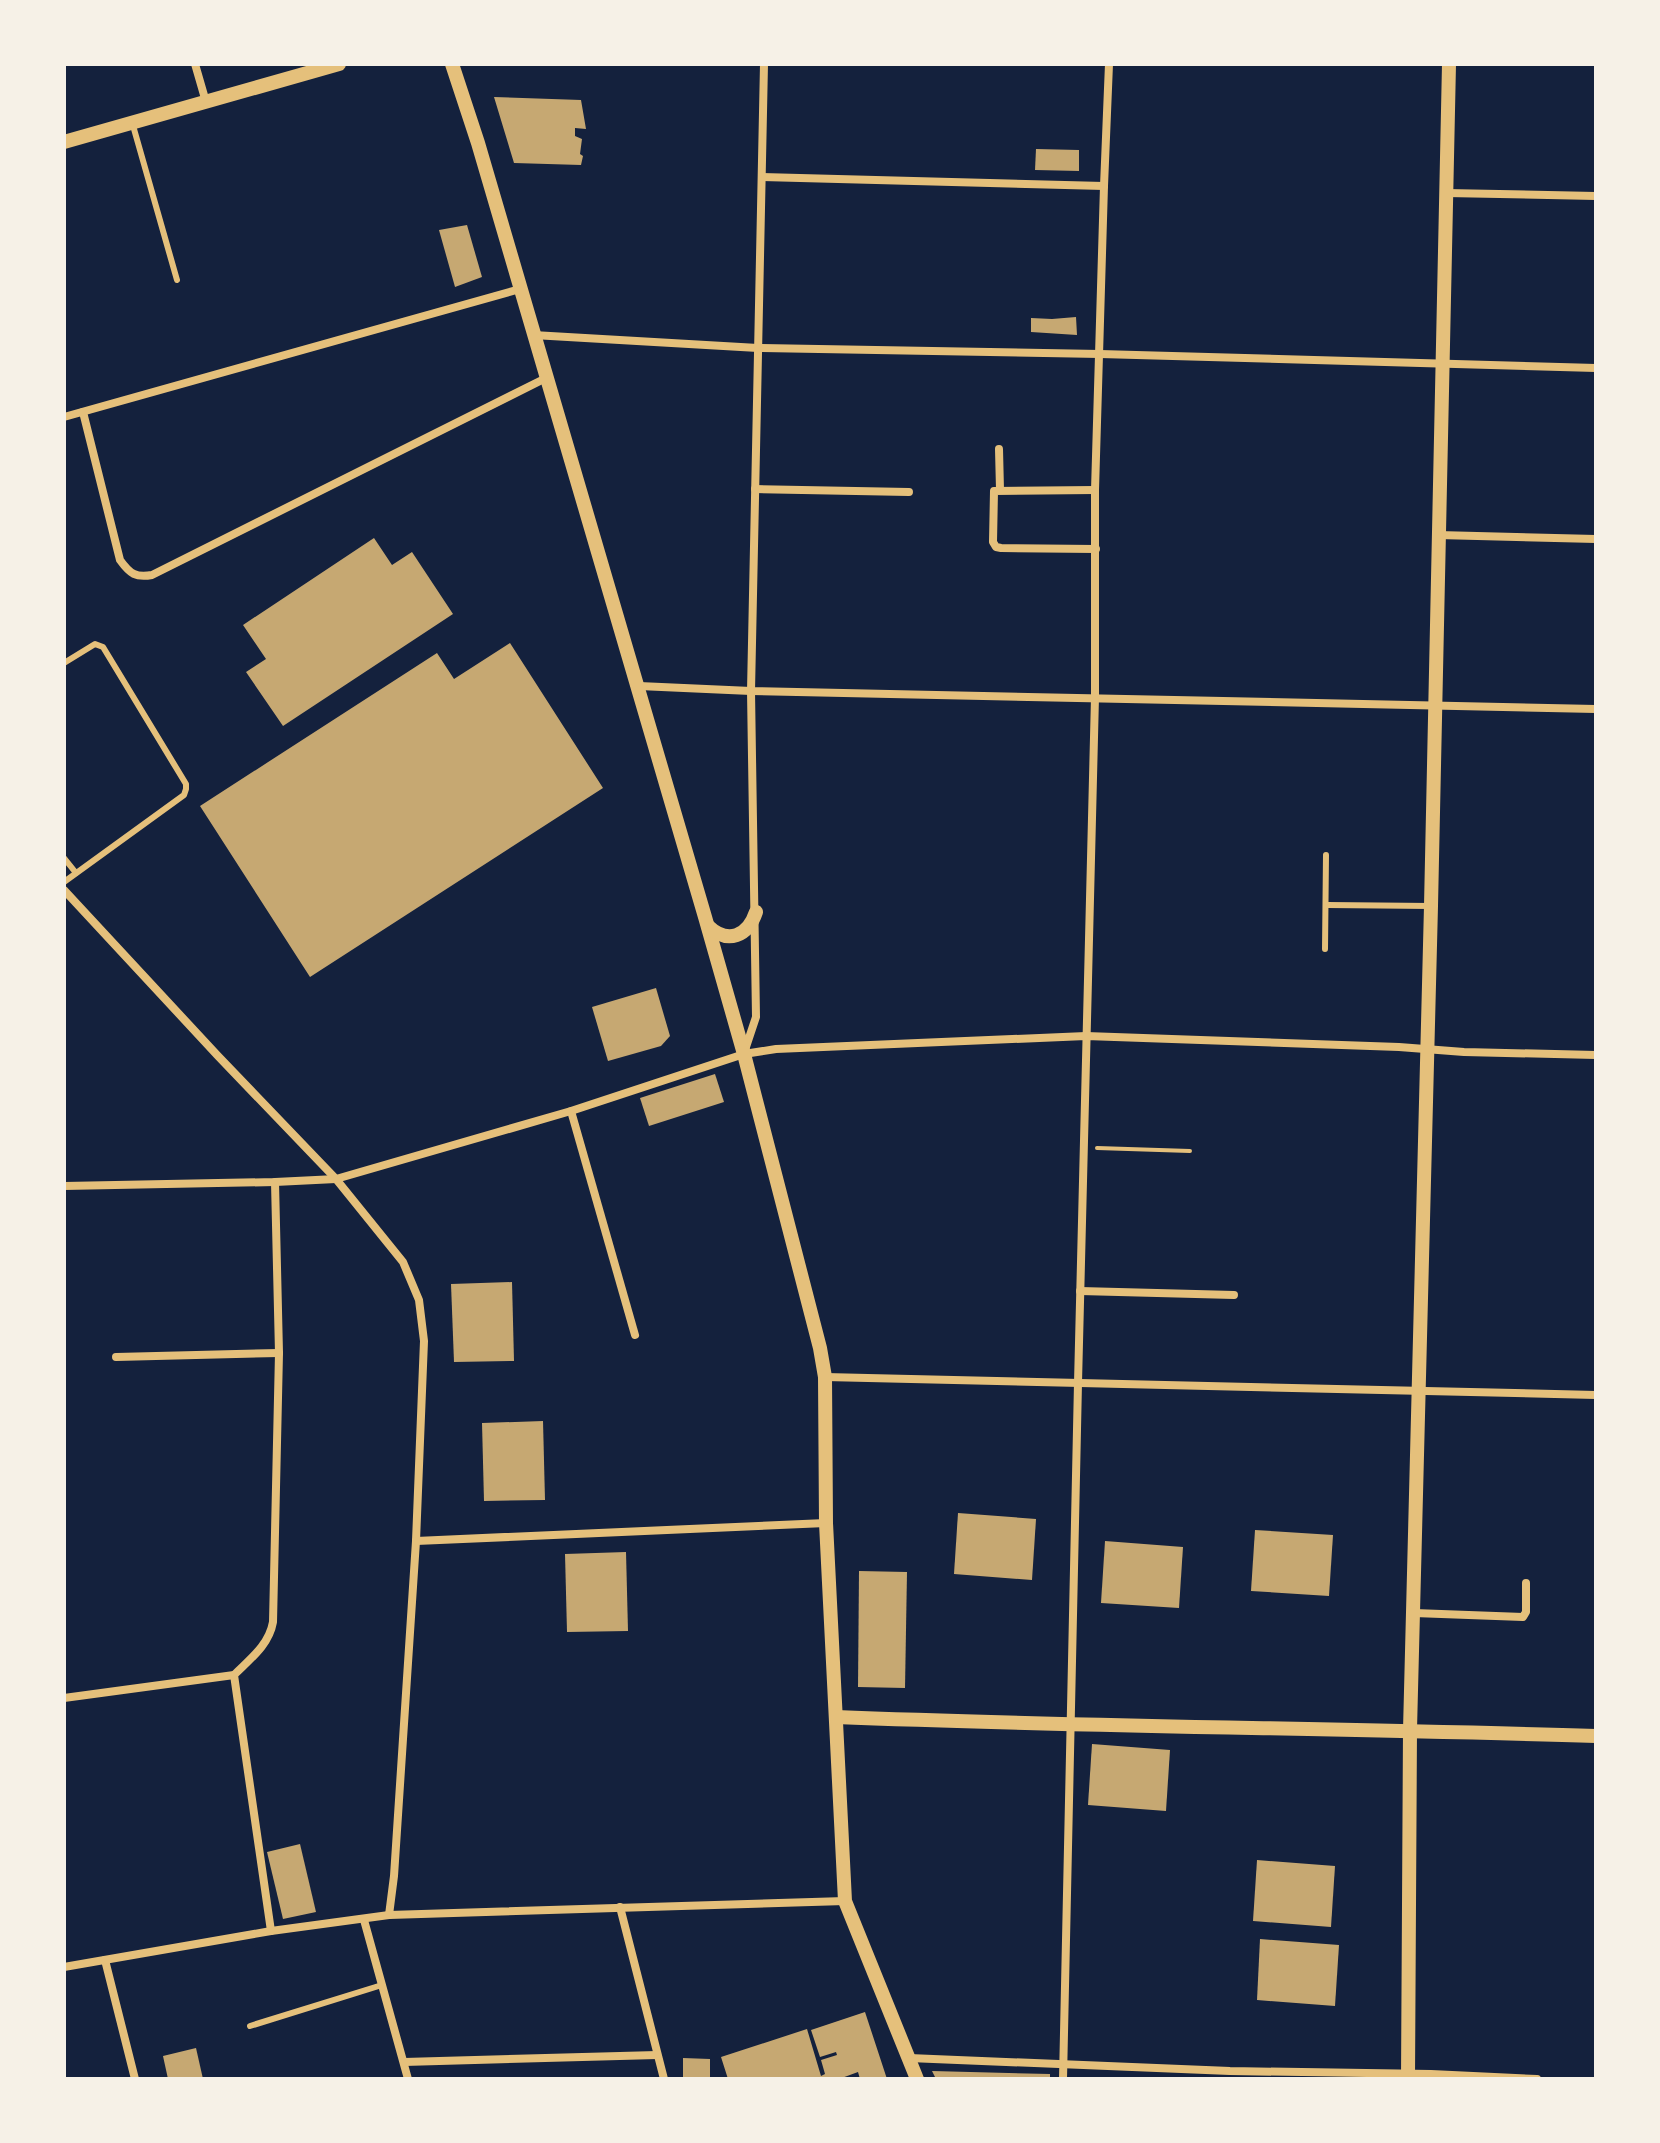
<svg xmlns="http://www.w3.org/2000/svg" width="1660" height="2143" viewBox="0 0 1660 2143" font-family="'Fira Sans',sans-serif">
<rect width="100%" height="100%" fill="#14213d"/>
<g fill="#c6a872">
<polygon points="494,97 581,100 586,129 575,128 575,136 582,139 580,154 583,156 581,165 514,163"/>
<polygon points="1036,149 1079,150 1079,171 1035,170"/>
<polygon points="467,225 482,277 455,287 439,230"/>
<polygon points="1076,317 1077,335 1031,332 1031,318 1052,319"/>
<polygon points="374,538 392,565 412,552 453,614 283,726 246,672 266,659 243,625"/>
<polygon points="510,643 603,788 310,977 200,806 437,653 454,679"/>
<polygon points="656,988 670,1036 661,1046 608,1061 592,1007"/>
<polygon points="715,1074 724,1102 649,1126 640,1098"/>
<polygon points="512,1282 514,1361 454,1362 451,1284"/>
<polygon points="543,1421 545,1500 484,1501 482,1423"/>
<polygon points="958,1513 1036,1519 1032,1580 954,1574"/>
<polygon points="1255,1530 1333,1535 1329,1596 1251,1591"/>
<polygon points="1105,1541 1183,1547 1179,1608 1101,1603"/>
<polygon points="626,1552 628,1631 567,1632 565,1554"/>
<polygon points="859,1571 907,1572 905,1688 858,1687"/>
<polygon points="1092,1744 1170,1750 1166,1811 1088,1805"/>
<polygon points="300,1844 316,1912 283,1919 267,1852"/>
<polygon points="1257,1860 1335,1866 1331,1927 1253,1921"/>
<polygon points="1260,1939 1339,1945 1335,2006 1257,2000"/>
<polygon points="865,2012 887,2079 860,2079 858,2072 839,2079 728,2079 721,2057 807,2029 821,2076 825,2074 821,2060 837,2055 836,2052 820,2057 811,2030"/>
<polygon points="196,2048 203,2079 168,2079 163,2056"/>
<polygon points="683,2058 710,2059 710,2079 683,2079"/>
<polygon points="932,2071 1050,2074 1050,2079 936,2079"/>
</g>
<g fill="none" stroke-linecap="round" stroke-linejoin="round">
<polyline stroke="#e5c07b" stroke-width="4" points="1097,1148 1190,1151"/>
<g stroke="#e5c07b" stroke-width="6">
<polyline points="132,122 177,280"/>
<polyline points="64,663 95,644 103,647 186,784 186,789 184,795 64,882"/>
<polyline points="64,858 76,873"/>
<polyline points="1327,905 1431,906"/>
<polyline points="1325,949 1326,855"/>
<polyline points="250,2026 382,1985"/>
</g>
<g stroke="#e5c07b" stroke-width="8">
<polyline points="195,64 206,102"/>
<polyline points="762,177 1104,186"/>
<polyline points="1446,193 1596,196"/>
<polyline points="533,335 758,348 1100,354 1596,368"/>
<path d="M83 412 120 560C130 574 136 578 152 575L546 378"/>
<polyline points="64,417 520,289"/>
<polyline points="999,449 1000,490"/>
<polyline points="755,489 909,492"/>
<polyline points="1095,490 994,491 993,542 996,547 1001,548 1096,549"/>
<polyline points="1438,535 1596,539"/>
<polyline points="639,686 751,691 1596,709"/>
<polyline points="64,890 218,1056 336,1179 403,1262 419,1300 424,1341 416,1541 394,1876 389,1915"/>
<polyline points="744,1053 756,1017 751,691 764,64"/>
<polyline points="571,1111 635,1335"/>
<polyline points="64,1186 275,1182 336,1179 571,1111 744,1054 776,1049 1086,1036 1399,1047 1464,1052 1596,1055"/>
<polyline points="1080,1291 1234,1295"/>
<polyline points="116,1357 279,1353"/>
<polyline points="825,1377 1596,1395"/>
<polyline points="416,1541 826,1523"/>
<polyline points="1414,1613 1523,1617 1526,1612 1526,1583"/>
<polyline points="64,1698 234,1675"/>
<polyline points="620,1907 664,2079"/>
<polyline points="364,1920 408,2079"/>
<path d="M271 1931 234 1675C250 1659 269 1645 273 1622L279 1353 275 1182"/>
<polyline points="105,1960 135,2079"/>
<polyline points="64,1967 271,1931 389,1915 845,1901"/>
<polyline points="909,2058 1230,2071 1431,2074 1537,2079"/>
<polyline points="404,2062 657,2055"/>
<polyline points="1063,2079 1078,1383 1095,697 1095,490 1104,186 1109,64"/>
</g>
<g stroke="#e5c07b" stroke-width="14">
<polyline points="452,64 478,143 705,917 744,1054 820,1348 825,1377 826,1523 845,1901 917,2079"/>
<polyline points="64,142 339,64"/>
<path d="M708 926C728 945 748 936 756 912"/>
<path d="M836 1717C1089 1727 1343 1728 1596 1736"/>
<polyline points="1408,2079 1410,1730 1431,906 1449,64"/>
</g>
</g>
<rect width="1660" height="2143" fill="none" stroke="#f6f1e7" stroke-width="132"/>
</svg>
